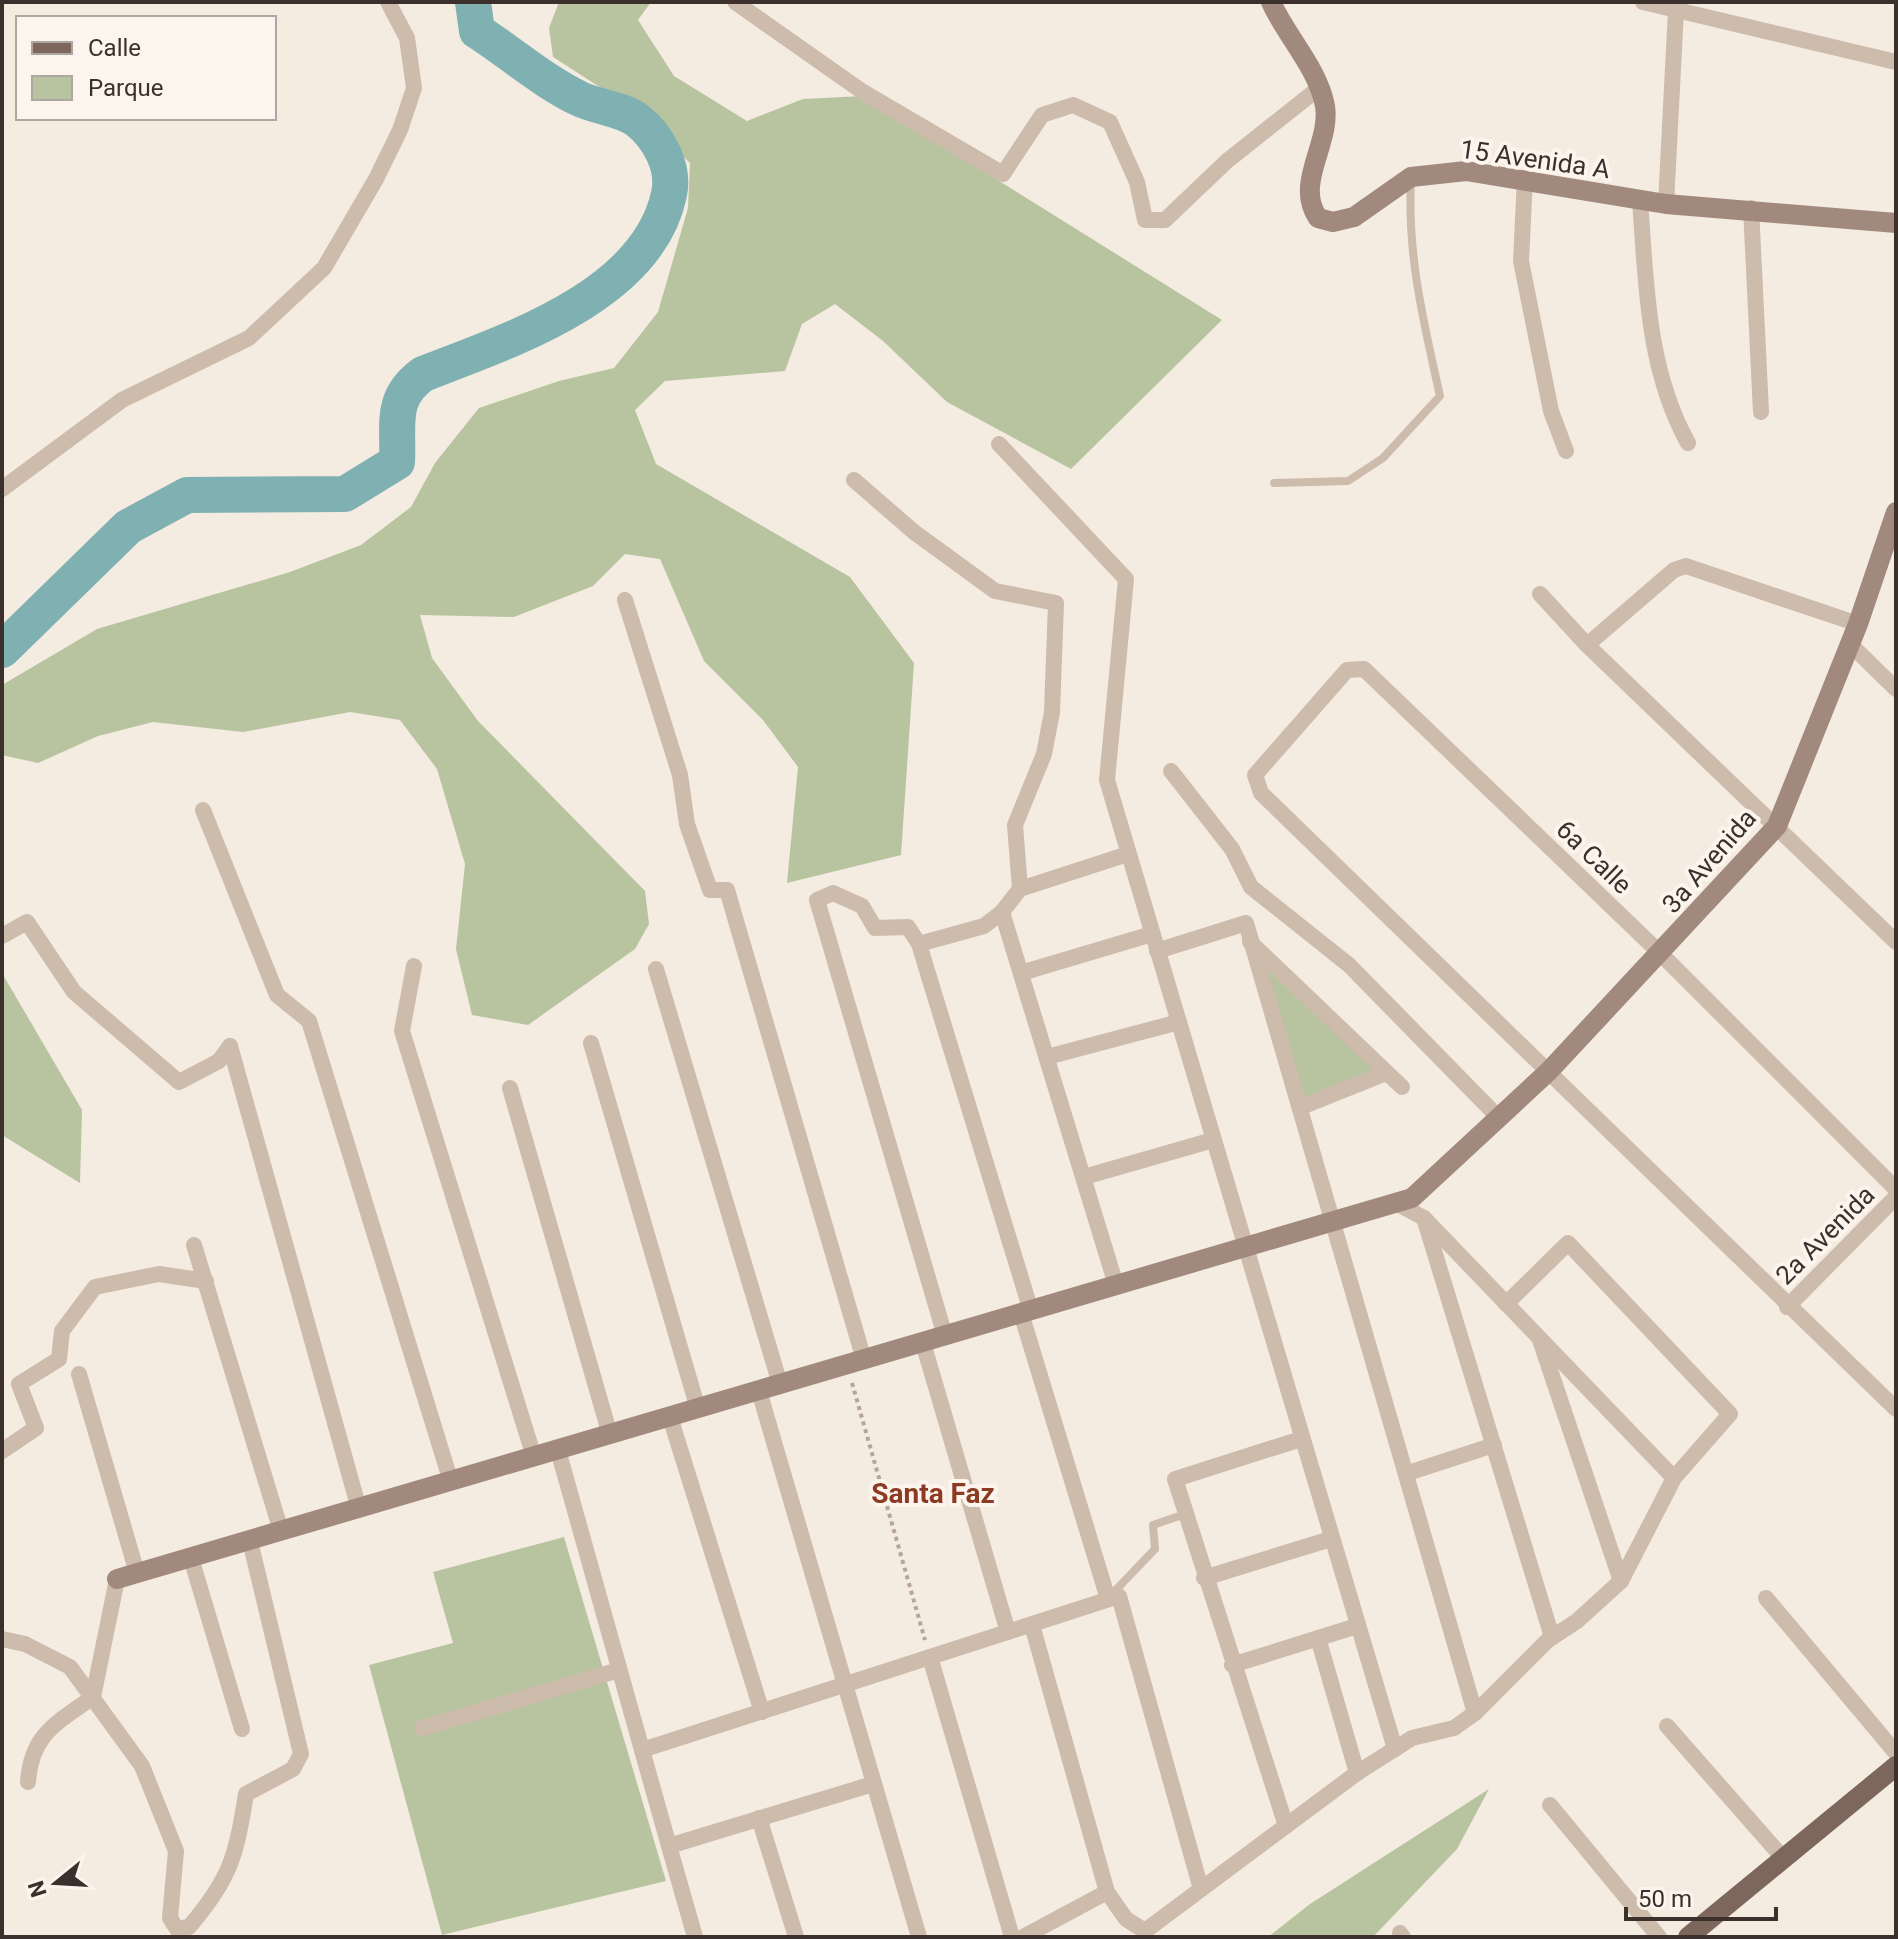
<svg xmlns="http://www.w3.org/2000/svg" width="1898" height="1939" viewBox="0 0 1898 1939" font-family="Roboto,sans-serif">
<rect width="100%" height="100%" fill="#f4ebe1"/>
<g fill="#b8c4a0">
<polygon points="559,2 651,2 638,20 674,76 747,121 803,99 863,96 1222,320 1071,469 947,402 883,341 835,304 802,324 785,371 665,381 635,410 656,464 850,577 914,663 901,855 787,883 798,767 763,720 704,661 660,559 625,554 593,586 514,617 420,615 432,658 478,721 645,891 649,924 635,949 528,1025 472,1015 456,949 465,864 437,769 400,720 350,712 243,732 153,722 98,736 38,763 2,755 2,685 97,629 290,572 361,545 411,507 435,463 479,408 559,381 614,368 658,312 688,208 690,163 626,104 553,57 549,28"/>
<polygon points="1250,941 1386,1073 1301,1107"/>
<polygon points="2,973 82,1110 80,1183 2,1135"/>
<polygon points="564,1537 666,1881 442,1935 369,1665 453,1643 433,1572"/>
<polygon points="1489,1789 1457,1849 1373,1937 1268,1937 1310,1904"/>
</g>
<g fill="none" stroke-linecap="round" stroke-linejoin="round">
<path stroke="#7fb0b2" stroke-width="36" d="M2 650 128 527 187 495 345 494 397 462C399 424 389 399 423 374 508 341 648 296 669 194 675 168 659 137 637 120 622 109 597 107 580 99 544 82 511 53 477 31L473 2"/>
<polyline stroke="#b9a596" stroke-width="4" stroke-dasharray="4 4" stroke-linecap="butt" points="852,1383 925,1640"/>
<g stroke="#cdbbac" stroke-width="8">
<path d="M1274 483 1348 481 1383 458 1440 396C1424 324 1407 255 1411 181"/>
<polyline points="1111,1595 1155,1549 1153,1525 1185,1514"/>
</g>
<g stroke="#cdbbac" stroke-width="16">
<polyline points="735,2 863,92 1003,174 1042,115 1073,105 1110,122 1137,182 1145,220 1165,220 1227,161 1319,88"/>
<polyline points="1643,2 1896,62"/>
<polyline points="1525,178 1521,261 1551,411 1566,451"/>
<path d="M1640 200C1646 283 1647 369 1688 443"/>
<polyline points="1666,204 1676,10"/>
<polyline points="1751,208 1761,412"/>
<polyline points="999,444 1126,579 1107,780 1395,1749"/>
<polyline points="854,480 914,532 995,591 1056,603 1052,712 1044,754 1015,825 1020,889"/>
<polyline points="2,489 122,400 249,338 324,268 376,179 400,130 414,88 407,38 388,2"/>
<polyline points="1540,594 1587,645 1896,942"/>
<polyline points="625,600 680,775 687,824 710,890 727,890 864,1360"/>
<polyline points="1850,644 1896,689"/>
<polyline points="1587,645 1674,570 1686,566 1858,624"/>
<polyline points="1171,771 1232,849 1251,887 1349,965 1500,1119"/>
<polyline points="203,810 277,995 309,1021 451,1482"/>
<polyline points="2,936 27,922 74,992 179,1082 219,1061 230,1046"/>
<polyline points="1250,942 1402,1087"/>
<polyline points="919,944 1031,1311"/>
<polyline points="1157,951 1246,923 1475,1713"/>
<polyline points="414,966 402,1031 534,1457"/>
<polyline points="656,969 780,1384"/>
<polyline points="1021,973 1152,934"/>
<polyline points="591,1043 698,1409"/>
<polyline points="230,1046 359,1509"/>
<polyline points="1047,1057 1179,1022"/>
<polyline points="510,1088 610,1435"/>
<polyline points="1301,1107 1386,1073"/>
<polyline points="1084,1177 1213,1140"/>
<polyline points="1896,1189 1661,954 1364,669 1347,670 1255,775 1261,793 1896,1409"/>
<polyline points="1396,1203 1424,1218 1674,1478"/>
<polyline points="1424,1218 1552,1637"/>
<polyline points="194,1245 281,1531"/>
<polyline points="1116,1285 1002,912 1020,889 1128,854"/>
<polyline points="1787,1307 1896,1197"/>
<polyline points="1021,1313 1108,1599"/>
<polyline points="945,1336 817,900 833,893 862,906 875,928 908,927 919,944 984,926 1002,912"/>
<polyline points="1540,1340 1621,1581"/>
<polyline points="923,1343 1008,1632"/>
<polyline points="79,1374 137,1573"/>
<polyline points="759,1391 919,1937"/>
<polyline points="670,1417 762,1712"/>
<polyline points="558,1450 642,1750 1119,1596 1201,1889"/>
<polyline points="2,1451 36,1428 19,1384 59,1359 62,1331 95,1287 159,1274 206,1281"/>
<polyline points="1408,1473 1494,1445"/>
<polyline points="191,1558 242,1729"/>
<polyline points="1204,1578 1331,1539"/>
<polyline points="1766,1598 1896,1753"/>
<polyline points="1032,1625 1107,1892 1126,1919 1145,1931 1357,1773 1318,1638"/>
<path d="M2 1639 25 1644 70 1667 142 1766 176 1851 170 1918 177 1929 189 1927C231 1878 236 1856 246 1794L293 1769 301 1754 250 1541"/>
<polyline points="930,1657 1012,1937"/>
<polyline points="1232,1665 1357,1626"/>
<polyline points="1667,1726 1783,1858"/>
<polyline points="422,1728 619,1670"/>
<polyline points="642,1750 669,1846"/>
<polyline points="1357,1773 1412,1738 1454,1728 1475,1713 1548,1640 1577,1621 1621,1581 1674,1478 1730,1414 1568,1243 1506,1304"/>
<path d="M28 1782C31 1734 57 1723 93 1697L117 1579"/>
<polyline points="1550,1805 1659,1937"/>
<polyline points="759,1818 796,1937"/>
<polyline points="1286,1826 1175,1479 1301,1439"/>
<polyline points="1400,1933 1403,1937"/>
<polyline points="695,1937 669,1846 873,1784"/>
<polyline points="1023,1937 1107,1892"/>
</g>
<g stroke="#a18a7d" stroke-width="20">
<path d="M1271 2C1286 36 1318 68 1325 106 1331 144 1294 183 1318 218L1333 222 1354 217 1411 177 1466 171 1666 204 1896 223"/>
<polyline points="117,1579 1412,1198 1549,1071 1777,826 1858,624 1896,512"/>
</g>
<polyline stroke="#7d675c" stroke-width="20" points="1688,1937 1896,1766"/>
</g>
<g text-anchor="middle" stroke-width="8" stroke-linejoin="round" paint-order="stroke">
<g font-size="26" fill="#3b302b" stroke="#fbf5ee">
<text transform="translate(1535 159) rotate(8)" y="9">15 Avenida A</text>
<text transform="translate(1594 857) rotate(44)" y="9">6a Calle</text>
<text transform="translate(1709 861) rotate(-49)" y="9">3a Avenida</text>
<text transform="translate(1825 1235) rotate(-45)" y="9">2a Avenida</text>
</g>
<g font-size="28" font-weight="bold" fill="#8c3b22" stroke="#fbf5ee">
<text x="933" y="1503">Santa Faz</text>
</g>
</g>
<rect width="1898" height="1939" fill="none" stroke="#3b302b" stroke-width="8"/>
<rect x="16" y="16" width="260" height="104" fill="#fbf5ee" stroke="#aea6a0" stroke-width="2"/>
<rect x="32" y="42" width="40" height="12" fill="#7d675c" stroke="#aea6a0" stroke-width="2"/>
<text x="88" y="56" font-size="24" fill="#3b302b">Calle</text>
<rect x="32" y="76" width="40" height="24" fill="#b8c4a0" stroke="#aea6a0" stroke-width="2"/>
<text x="88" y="96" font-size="24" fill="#3b302b">Parque</text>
<g transform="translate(56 1883) rotate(252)" stroke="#fbf5ee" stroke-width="6" paint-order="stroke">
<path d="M0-6L14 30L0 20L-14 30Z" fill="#3b302b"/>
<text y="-12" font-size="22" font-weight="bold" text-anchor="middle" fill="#3b302b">N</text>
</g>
<path d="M1626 1907v12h150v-12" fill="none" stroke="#3b302b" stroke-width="4"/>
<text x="1638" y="1907" font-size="24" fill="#3b302b" stroke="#fbf5ee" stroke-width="6" paint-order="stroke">50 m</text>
</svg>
